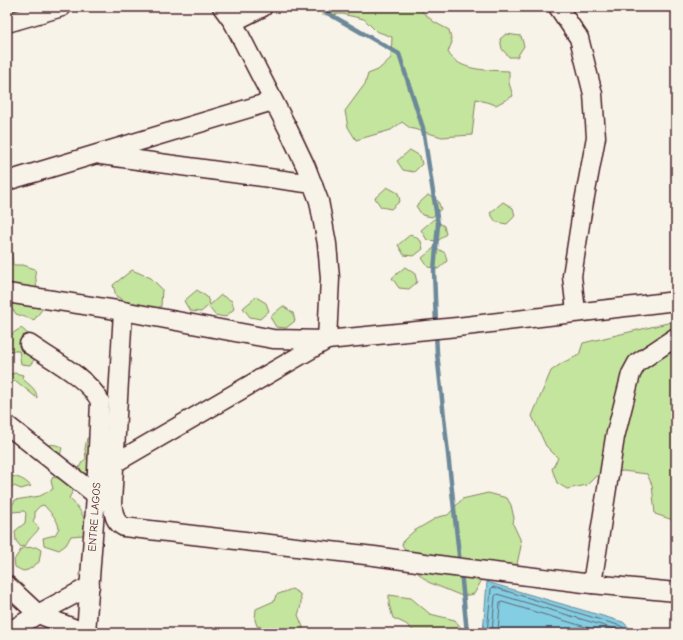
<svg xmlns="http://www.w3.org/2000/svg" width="683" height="640" viewBox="0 0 683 640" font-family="'Comic Neue',sans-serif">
<rect width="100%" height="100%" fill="#f7f3e8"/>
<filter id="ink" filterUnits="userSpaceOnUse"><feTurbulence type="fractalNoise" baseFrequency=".025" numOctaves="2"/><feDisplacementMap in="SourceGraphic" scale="8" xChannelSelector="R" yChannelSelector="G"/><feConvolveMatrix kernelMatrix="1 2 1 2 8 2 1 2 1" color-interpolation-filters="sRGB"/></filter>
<g filter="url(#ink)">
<g fill="#c4e59e" stroke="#878264">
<path d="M324 7H417L434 22 449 30 452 42 448 52C459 72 489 70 509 71V83L513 96 496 105 476 99 472 135 442 137 410 128 402 122 391 130 356 140 348 127 345 111 365 84 368 74 378 70 391 58 392 37 376 31 364 19 342 14 322 15Z"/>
<polygon points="506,34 521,36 524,46 517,57 509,57 502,49 500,39"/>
<polygon points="410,150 420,156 422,164 414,172 403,170 397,161"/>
<polygon points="387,187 398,193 400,201 391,209 381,207 375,198"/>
<polygon points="428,195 438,201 441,209 432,217 422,215 416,206"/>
<polygon points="503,202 513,208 515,216 507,224 496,222 490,213"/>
<polygon points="434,219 444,226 446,234 438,241 427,240 421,230"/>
<polygon points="411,234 421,241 423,249 414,256 404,255 398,245"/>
<polygon points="7,247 12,254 13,265 23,265 35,269 37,291 43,308 34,320 16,314 7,302"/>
<polygon points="435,247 445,253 447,261 438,269 428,267 422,258"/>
<polygon points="405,267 415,274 417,282 409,289 399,288 392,278"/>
<polygon points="132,270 151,278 162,289 161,306 152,311 130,305 116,296 113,285"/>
<polygon points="197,290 207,297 210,305 221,295 232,301 234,309 225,317 215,315 208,306 201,312 190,311 184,301"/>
<polygon points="256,297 266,303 269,311 260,319 250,317 243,308"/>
<polygon points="283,306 293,313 295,321 286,328 276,327 270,317"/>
<polygon points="676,321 676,521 655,514 652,485 647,474 623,471 596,476 587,485 567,489 557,483 552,469 558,458 546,446 532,416 551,371 562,363 579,355 583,343"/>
<path d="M21 328C39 342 30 341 34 360L30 365 21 364 19 351H12L7 347V337Z"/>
<path d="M15 373 23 375 22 378C27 384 37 388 37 398L16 381 9 383 7 388V375Z"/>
<path d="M87 438 93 439C90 451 97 457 91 470L85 474 84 481 78 477 58 468 57 452 52 450 47 446C52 443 58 445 62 448 57 463 65 469 79 468L82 462 86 459 85 449Z"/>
<path d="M7 476C17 476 24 479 31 486L21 489 14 486 7 489Z"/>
<path d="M53 477 63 479 73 484V491L69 498C80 508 85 517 88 531L83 535 71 536 66 545 59 550 44 545 43 538 55 535 59 528C57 517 50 513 44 505L40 506 35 511V517L33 521 39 528C37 533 29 538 26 545L21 547 16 541 15 531 25 523 26 513 24 511 12 512 11 508 15 500 40 496 53 489 51 481Z"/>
<polygon points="488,493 507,498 511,505 514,518 513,524 520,539 521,546 517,564 513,571 484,576 474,594 462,596 428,582 418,573 412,559 402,545 404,540 414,531 438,517 448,515 462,499"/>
<polygon points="36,547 41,550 39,562 28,570 23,571 15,567 14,560 22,548"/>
<path d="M292 589 300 594C302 602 301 607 298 615L303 627 302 633H282L257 626 255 620 256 609 274 601 276 595Z"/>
<polygon points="389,595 411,598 430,614 455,620 465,633 416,633 406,624 393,618 389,604"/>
</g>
<polygon fill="#83cee2" stroke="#6c8899" points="487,582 623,622 635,633 483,633"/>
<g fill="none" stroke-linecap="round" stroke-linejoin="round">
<g stroke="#616574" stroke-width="1">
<polyline points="487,633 491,589 493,587 621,626 629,633"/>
<polyline points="492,633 495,596 497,594 618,630 621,633"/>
<polyline points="498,633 500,603 502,602 606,633"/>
</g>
<g stroke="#6c8899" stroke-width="4.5">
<polyline points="317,7 399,54 423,128 438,224 434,271 436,325"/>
<polyline points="436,332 437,353 460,564"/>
<polyline points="461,571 467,633"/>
</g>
<defs>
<g id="minor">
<polyline points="558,7 579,38 593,94 596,137 581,218 572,276 576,312"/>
<polyline points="233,22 263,7"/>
<polyline points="7,23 62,7"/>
<polyline points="101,155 313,184"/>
<polyline points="7,181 273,101"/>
<polyline points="7,293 123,311 273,339 327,340 457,327 676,301"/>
<path d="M123 311 112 503C114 514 114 522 124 527L374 556 446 566 592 584 676 592"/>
<path d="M29 344C51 359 88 378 100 401L96 495 86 633"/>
<polyline points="7,425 96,495"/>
<polyline points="115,463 327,340 330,278 327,244 319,201 306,167 288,129 233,22 222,7"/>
<polyline points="592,584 615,437 631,374 637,363 676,337"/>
<polyline points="7,585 38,614 86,633"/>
<polyline points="7,633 38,614 90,586"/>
</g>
</defs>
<use href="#minor" stroke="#4a1f2b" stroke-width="21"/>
<use href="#minor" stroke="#f7f3e8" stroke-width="18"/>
</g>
</g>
<g text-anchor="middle" stroke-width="3" stroke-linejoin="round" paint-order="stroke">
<g font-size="11" fill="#4a1f2b" stroke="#f7f3e8">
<text transform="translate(94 517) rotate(-86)" y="4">ENTRE LAGOS</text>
</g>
</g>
<rect width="683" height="640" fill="none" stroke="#f7f3e8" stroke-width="24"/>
<rect x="12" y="12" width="659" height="616" fill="none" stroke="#4a1f2b" stroke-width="1.5" filter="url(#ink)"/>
</svg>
